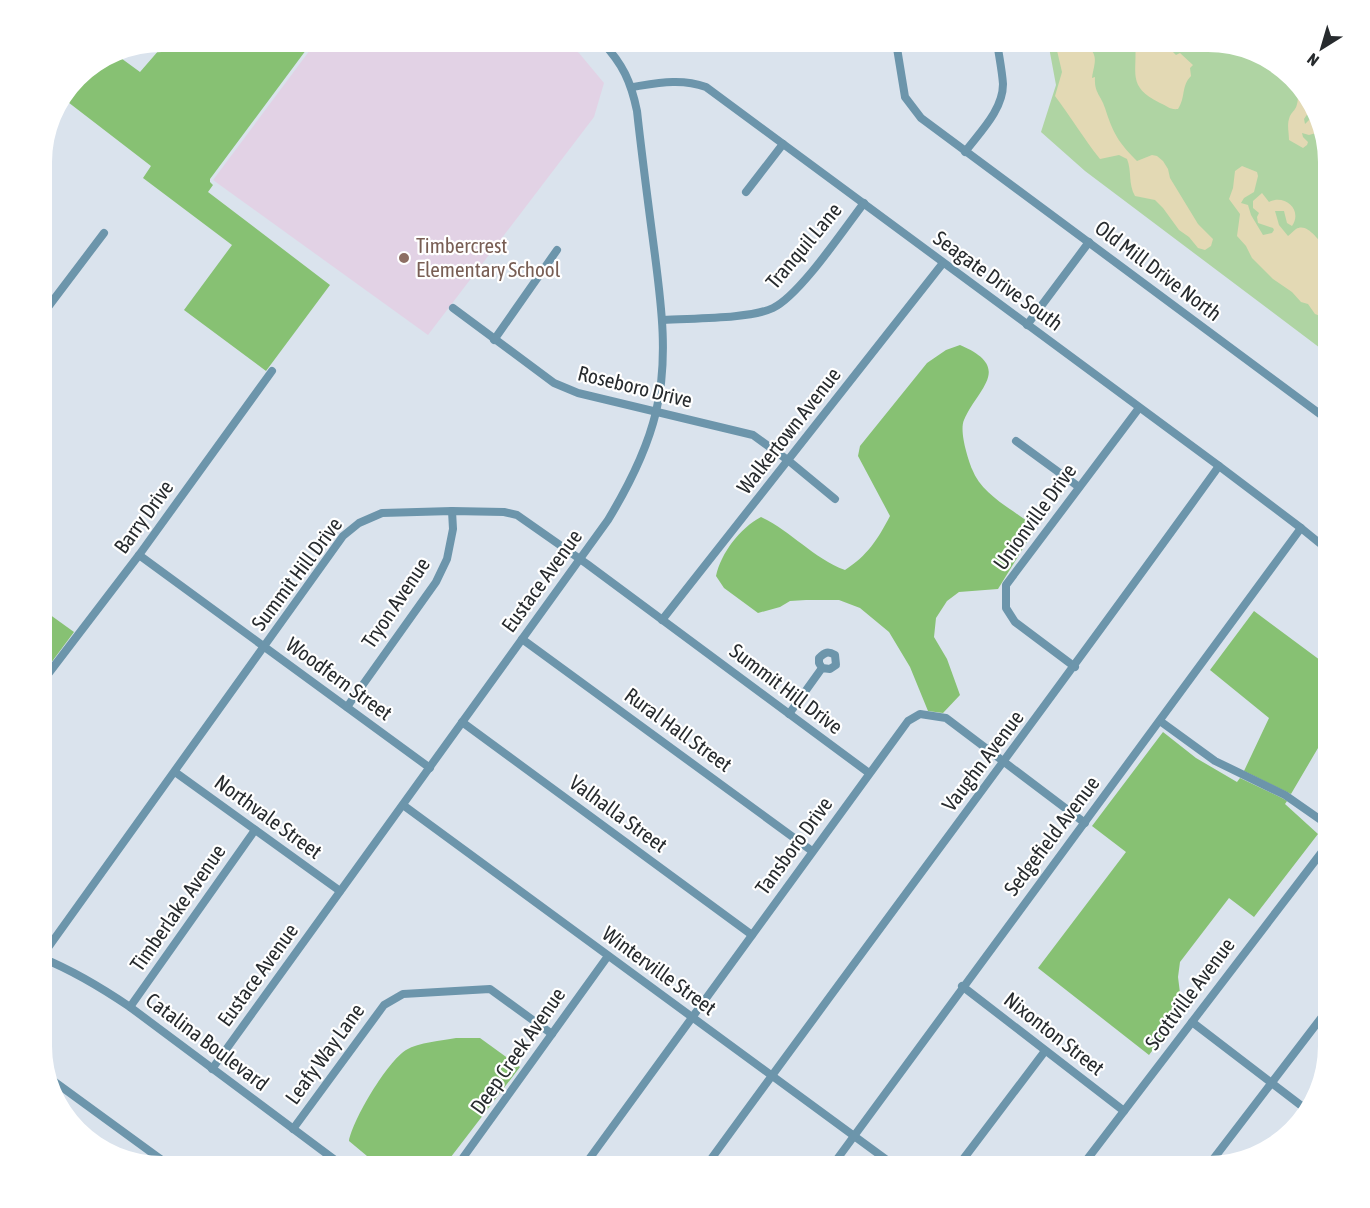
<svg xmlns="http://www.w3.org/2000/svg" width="1370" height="1208" viewBox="0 0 1370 1208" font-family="'Asap Condensed',sans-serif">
<rect width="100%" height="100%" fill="#dae3ed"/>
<polygon fill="#e2d2e5" points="316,42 564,42 579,53 604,83 594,117 428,335 213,180"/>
<polygon fill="#afd4a3" points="1048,42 1208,42 1253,51 1292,77 1320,122 1328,163 1328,354 1085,171 1041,132 1056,85"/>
<g fill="#87c173">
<polygon points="166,42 312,42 210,179 210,182 213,185 208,192 330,285 266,371 184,310 232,245 143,178 151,166 64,99 83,72 114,53 140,72"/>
<path d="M960 345C1014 368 978 388 964 420 959 431 968 459 972 469 982 495 1011 508 1032 525L1033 532 998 589 959 592 947 601 936 618 934 637 947 659 960 695 943 713 928 711 910 667 889 632 860 608 839 600H806L790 601 780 607 758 613 724 588 716 576C721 553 740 528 761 517 791 531 813 558 845 570 867 556 878 539 890 516L858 456 860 446 927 363 946 350Z"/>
<polygon points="42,609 74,632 42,675"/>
<polygon points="1254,611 1328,666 1328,731 1291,794 1244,771 1269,718 1210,670"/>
<polygon points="1163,732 1196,758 1237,782 1240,778 1282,798 1287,801 1285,804 1318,834 1254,917 1229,898 1180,962 1178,977 1180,993 1190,1001 1149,1055 1038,968 1126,852 1092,826"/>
<path d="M456 1038H480L520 1067 444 1166H379L349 1141C353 1119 387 1062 406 1050 419 1042 441 1041 456 1038Z"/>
</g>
<g fill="#e3d9b4">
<path d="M1055 42H1085C1099 57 1095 60 1092 78L1095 77C1094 93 1101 95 1105 108 1113 133 1118 142 1137 161L1152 155 1157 156 1163 161 1168 169 1170 178 1198 224 1213 239 1211 246 1205 250 1198 248 1189 237 1179 230 1163 208 1155 200 1135 196C1128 184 1132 171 1127 159L1119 155 1100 159C1084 139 1071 117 1055 96L1062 72Z"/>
<path d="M1135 42H1142V47L1144 48 1152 42H1169L1173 47 1171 50 1176 55 1180 53 1193 65 1190 68 1191 76C1181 86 1186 97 1178 109 1170 110 1167 106 1160 103 1126 86 1138 73 1135 42Z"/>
<path d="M1300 95 1305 96 1312 107 1304 119 1305 124 1311 118H1317L1320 121 1316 133 1309 135 1302 133 1303 137 1308 142 1307 145 1303 148 1289 140C1289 133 1287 125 1289 119 1292 109 1297 113 1298 97Z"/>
<path d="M1242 166 1257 172 1258 176 1254 192 1244 198 1241 203 1248 205 1251 215 1263 235 1272 233 1274 230 1273 228 1258 223 1257 217 1259 213 1253 208V201L1262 193 1269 202C1285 194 1303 210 1292 226L1287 223 1284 211H1275L1279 225 1288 236C1291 234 1293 231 1296 229 1307 222 1318 240 1325 247L1320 263 1328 271 1327 316 1323 317 1315 314 1308 304 1301 302 1292 292 1273 279 1252 258 1246 246 1237 236 1240 214 1229 199 1233 188 1235 171Z"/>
</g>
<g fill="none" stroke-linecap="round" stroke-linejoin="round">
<g stroke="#6c95ab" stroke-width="8">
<polyline points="896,42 905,97 921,118 1328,420"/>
<path d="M632 87C658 83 681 78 706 87L1219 466 1301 528 1328 550"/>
<path d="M965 152C980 132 1003 110 1003 84 1002 70 999 56 997 42"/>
<polyline points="746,192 783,144"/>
<polyline points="453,308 554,383 578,393 753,435 789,461 835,499"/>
<polyline points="42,315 104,233"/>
<path d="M663 320C691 318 750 319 773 308 800 295 844 229 864 203"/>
<polyline points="1027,325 1089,242"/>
<polyline points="494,340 557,250"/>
<polyline points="1016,441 1079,487"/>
<polyline points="139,555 430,768"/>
<polyline points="662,620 943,263"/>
<polyline points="522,639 812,851"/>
<polyline points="1075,667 1015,622 1006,608 1006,585 1139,408"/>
<polyline points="42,682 139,555 272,371"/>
<polyline points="347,707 436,582 447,559 453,529 452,511"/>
<path d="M789 714 822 668 830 669 836 665 835 655C828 651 825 652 819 658V663L822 668"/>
<polyline points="1160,721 1215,761 1285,795 1328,825"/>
<polyline points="462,722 752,935"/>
<polyline points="175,772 340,891"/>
<polyline points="403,805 895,1166"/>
<polyline points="42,956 343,536 359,523 382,513 452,511 504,512 517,515 587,564 869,773"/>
<path d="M42 958C74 971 102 988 130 1007L343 1166"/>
<polyline points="962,986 1124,1111"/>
<polyline points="130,1007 255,830"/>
<polyline points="1192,1022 1307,1110"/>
<path d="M212 1069 608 520C628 487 647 450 656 412 669 358 661 302 654 248 648 202 642 157 637 111 631 82 623 64 602 42"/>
<polyline points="48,1077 170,1166"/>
<polyline points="293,1129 384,1005 403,994 490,989 552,1034"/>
<polyline points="457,1166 608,956"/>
<polyline points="584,1166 908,721 920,714 946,718 1085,823"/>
<path d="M706 1166C876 932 1050 701 1219 466"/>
<polyline points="832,1166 1301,528"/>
<polyline points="958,1166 1045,1051"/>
<polyline points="1082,1166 1328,844"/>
<polyline points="1208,1166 1328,1009"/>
</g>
</g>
<circle fill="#8d6e63" stroke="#fff" stroke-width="2" cx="404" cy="258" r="6"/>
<g text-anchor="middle" stroke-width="4.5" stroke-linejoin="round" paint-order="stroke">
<g font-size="21" fill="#785e54" stroke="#fff" text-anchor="start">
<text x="416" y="253">Timbercrest<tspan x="416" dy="24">Elementary School</tspan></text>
</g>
<g font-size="21" fill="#272b2e" stroke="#fff">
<text transform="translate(804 246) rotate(-50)" y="7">Tranquil Lane</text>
<text transform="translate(1158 271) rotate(37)" y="7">Old Mill Drive North</text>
<text transform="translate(998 281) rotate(36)" y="7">Seagate Drive South</text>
<text transform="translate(635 387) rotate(14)" y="7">Roseboro Drive</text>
<text transform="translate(789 431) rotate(-52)" y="7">Walkertown Avenue</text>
<text transform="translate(144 517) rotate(-54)" y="7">Barry Drive</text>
<text transform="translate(1035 517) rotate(-54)" y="7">Unionville Drive</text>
<text transform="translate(297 574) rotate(-53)" y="7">Summit Hill Drive</text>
<text transform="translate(542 581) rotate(-54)" y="7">Eustace Avenue</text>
<text transform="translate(396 603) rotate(-56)" y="7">Tryon Avenue</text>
<text transform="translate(339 679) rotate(36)" y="7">Woodfern Street</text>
<text transform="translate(786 689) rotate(37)" y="7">Summit Hill Drive</text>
<text transform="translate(678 730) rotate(36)" y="7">Rural Hall Street</text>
<text transform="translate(983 761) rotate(-53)" y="7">Vaughn Avenue</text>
<text transform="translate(618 814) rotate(36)" y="7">Valhalla Street</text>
<text transform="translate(268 817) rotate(36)" y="7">Northvale Street</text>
<text transform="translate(1052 836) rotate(-53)" y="7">Sedgefield Avenue</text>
<text transform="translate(794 846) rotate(-54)" y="7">Tansboro Drive</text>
<text transform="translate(178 908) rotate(-55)" y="7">Timberlake Avenue</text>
<text transform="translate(659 971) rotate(36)" y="7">Winterville Street</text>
<text transform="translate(258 975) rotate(-54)" y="7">Eustace Avenue</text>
<text transform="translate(1190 994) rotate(-53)" y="7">Scottville Avenue</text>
<text transform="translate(1054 1034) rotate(38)" y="7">Nixonton Street</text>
<text transform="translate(207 1042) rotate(37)" y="7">Catalina Boulevard</text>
<text transform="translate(518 1051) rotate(-55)" y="7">Deep Creek Avenue</text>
<text transform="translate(325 1054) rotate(-54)" y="7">Leafy Way Lane</text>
</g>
</g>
<path d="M0 0H1370V1208H0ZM162 52H1208A110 110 0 0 1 1318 162V1046A110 110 0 0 1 1208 1156H162A110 110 0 0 1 52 1046V162A110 110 0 0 1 162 52Z" fill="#fff" fill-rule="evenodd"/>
<g transform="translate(1322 48) rotate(217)" stroke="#ffffff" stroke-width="4.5" paint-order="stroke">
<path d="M0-4.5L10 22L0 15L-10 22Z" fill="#272b2e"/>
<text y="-9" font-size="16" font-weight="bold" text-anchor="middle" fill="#272b2e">N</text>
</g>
</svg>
